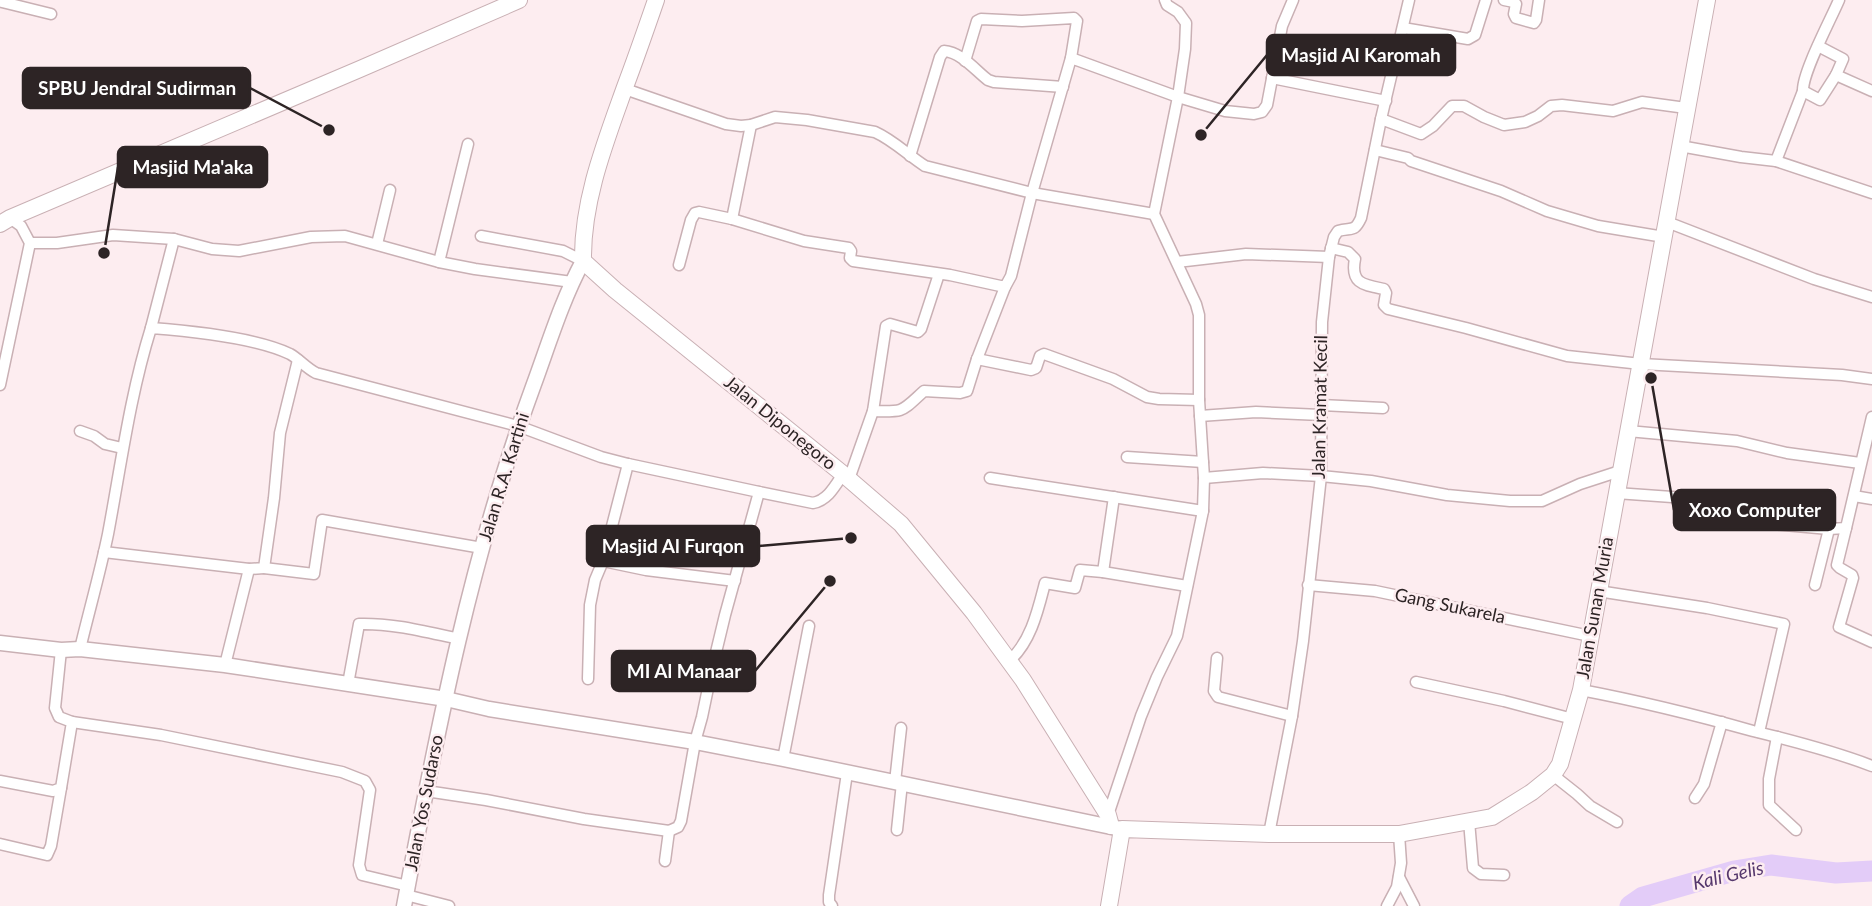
<svg xmlns="http://www.w3.org/2000/svg" width="1872" height="906" viewBox="0 0 1872 906" font-family="Lato,sans-serif">
<rect width="100%" height="100%" fill="#fdedf0"/>
<g fill="none" stroke-linecap="round" stroke-linejoin="round">
<polyline stroke="#e3ccf8" stroke-width="21" points="1630,906 1643,897 1734,871 1771,865 1836,873 1872,871"/>
<defs>
<g id="minor">
<polyline points="2,0 2,2 51,14"/>
<polyline points="1504,0 1514,2 1516,4 1514,14 1516,18 1534,23 1536,20 1539,0"/>
<polyline points="1403,28 1468,39 1475,35 1486,0"/>
<polyline points="1818,46 1843,59 1836,75 1872,91"/>
<polyline points="965,61 977,21 981,19 1022,21 1074,18 1077,21 1071,58"/>
<polyline points="1272,78 1386,101"/>
<path d="M625 89 726 124 741 126 751 125 775 117 807 120 875 132C893 140 908 155 925 166L1032 193 1154 214"/>
<polyline points="1803,91 1820,100 1836,75"/>
<polyline points="1381,119 1421,134 1433,126 1452,106 1464,106 1484,117 1504,125 1525,122 1538,116 1551,106 1562,105 1613,111 1642,102 1686,108"/>
<polyline points="1680,146 1741,157 1776,161 1872,193"/>
<polyline points="1375,150 1408,158 1411,161 1501,191 1547,211 1598,226 1664,237"/>
<path d="M910 156 940 57 944 51C961 52 975 70 988 80L994 82 1063 87"/>
<path d="M1776 161 1803 91C1802 73 1831 19 1839 0"/>
<polyline points="732,219 751,125"/>
<polyline points="1667,222 1814,279 1872,297"/>
<polyline points="481,236 563,251 583,261"/>
<polyline points="30,243 57,243 113,235 174,239 212,249 239,251 311,237 345,236 439,262 475,269 572,282"/>
<polyline points="377,244 390,190"/>
<path d="M1331 248 1348 252 1355 259C1350 284 1364 285 1384 289L1386 293 1384 305 1388 309 1466 328 1567 356 1641 364 1842 375 1872 379"/>
<polyline points="439,262 468,144"/>
<polyline points="1177,262 1246,254 1329,257"/>
<polyline points="679,265 691,220 695,213 699,212 732,219 804,241 849,248 851,251 850,258 853,261 950,275 1005,287 1011,276 1032,193 1071,58 1178,97 1225,111 1254,114 1262,112 1267,105 1282,26 1293,0"/>
<polyline points="151,328 174,239"/>
<polyline points="977,359 1031,370 1036,368 1040,356 1044,354 1113,379 1147,397 1159,399 1199,400"/>
<polyline points="0,385 30,243 21,226 10,218"/>
<polyline points="1321,405 1383,408"/>
<path d="M873 411C905 412 901 412 924 391L960 393 967 391 977 359 1005 287"/>
<polyline points="1200,416 1256,412 1321,415"/>
<polyline points="80,431 94,436 105,444 122,448"/>
<polyline points="1628,431 1737,441 1787,453 1860,463"/>
<polyline points="1127,457 1203,462"/>
<polyline points="990,478 1203,511"/>
<polyline points="1204,478 1263,473 1321,476 1371,481 1447,495 1510,501 1542,501 1580,484 1620,471"/>
<polyline points="849,479 873,411 886,326 890,324 918,332 921,329 939,274"/>
<path d="M759 492 813 503C828 500 835 486 843 474"/>
<polyline points="1616,493 1686,498 1692,515 1704,518 1829,529 1846,528 1872,417"/>
<polyline points="1854,496 1872,499"/>
<polyline points="1846,528 1837,565 1840,568 1852,575 1853,578 1839,627 1872,642"/>
<polyline points="104,552 249,569 264,568 274,498 280,433 298,360"/>
<polyline points="603,561 646,570 735,581"/>
<polyline points="264,568 314,574 322,520 482,548"/>
<polyline points="1103,572 1187,586"/>
<polyline points="1308,585 1375,591 1590,636"/>
<polyline points="1815,585 1829,529"/>
<polyline points="1598,591 1707,608 1784,624 1759,732"/>
<path d="M80 649C89 611 100 573 108 534 121 465 130 395 151 328 190 331 255 337 290 354 299 359 306 368 316 373L518 426 601 457 628 464 759 492 725 615 712 669 702 717 695 742 681 821 678 827 669 831 584 819 486 800 426 791"/>
<polyline points="1217,658 1214,691 1218,697 1292,716"/>
<path d="M1009 661C1031 642 1038 610 1045 583L1075 588 1080 570 1103 572 1114 497"/>
<polyline points="225,665 249,569"/>
<polyline points="588,679 590,605 595,580 603,561 628,464"/>
<polyline points="1416,682 1504,701 1573,719"/>
<path d="M348 684 359 624C393 623 426 632 460 639"/>
<path d="M1581 690C1639 701 1696 715 1753 731 1794 741 1833 751 1872 766"/>
<polyline points="72,722 161,735 342,772 365,781 370,790 359,865 362,875 408,886"/>
<polyline points="1777,737 1769,779 1769,805 1796,830"/>
<polyline points="783,759 809,626"/>
<polyline points="1553,775 1577,794 1590,806 1617,822"/>
<polyline points="0,781 53,791 61,788 72,722 59,717 55,708 61,650"/>
<polyline points="895,782 901,728"/>
<polyline points="1695,798 1704,784 1722,722"/>
<polyline points="1108,815 1141,716 1157,677 1177,636 1203,511 1204,478 1199,400 1199,315 1196,304 1154,214 1178,97 1185,49 1186,23 1178,12 1167,5 1165,0"/>
<polyline points="1469,821 1473,868 1481,874 1504,875"/>
<polyline points="897,830 902,783"/>
<path d="M1269 834 1292 716 1303 641 1321 476 1322 322 1329 257 1334 237 1338 231C1352 227 1354 233 1361 218L1381 119 1409 0"/>
<polyline points="0,844 47,855 51,846 61,788"/>
<polyline points="665,861 669,831"/>
<polyline points="1399,877 1414,906"/>
<polyline points="406,895 449,906"/>
<polyline points="832,906 829,902 829,895 847,773"/>
<polyline points="1387,906 1397,887 1401,863 1399,834"/>
</g>
<g id="tertiary">
<polyline points="0,643 61,650 80,649 225,665 446,699 489,709 695,742 783,759 1121,829"/>
<path d="M404 906C437 730 472 552 534 384 549 343 562 300 583 261"/>
</g>
<g id="secondary">
<path d="M656 0C646 29 636 58 625 87 605 143 582 201 583 261L615 290 843 474 901 524 974 613 1023 680 1108 815 1111 826"/>
<polyline points="0,224 10,218 360,69 519,0"/>
<polyline points="1109,906 1122,829 1269,834 1399,834 1492,817 1532,792 1553,775 1560,764 1581,690 1707,0"/>
</g>
</defs>
<use href="#minor" stroke="#c9b0b4" stroke-width="13"/>
<use href="#tertiary" stroke="#c9b0b4" stroke-width="17"/>
<use href="#secondary" stroke="#c9b0b4" stroke-width="18"/>
<use href="#minor" stroke="#fff" stroke-width="10"/>
<use href="#tertiary" stroke="#fff" stroke-width="14"/>
<use href="#secondary" stroke="#fff" stroke-width="16"/>
</g>
<g text-anchor="middle" stroke-width="5" stroke-linejoin="round" paint-order="stroke">
<g font-size="18" fill="#2d2425" stroke="#fdedf0">
<text transform="translate(1320 407) rotate(-89)" y="6">Jalan Kramat Kecil</text>
<text transform="translate(780 423) rotate(39)" y="6">Jalan Diponegoro</text>
<text transform="translate(504 477) rotate(-73)" y="6">Jalan R.A. Kartini</text>
<text transform="translate(1450 606) rotate(12)" y="6">Gang Sukarela</text>
<text transform="translate(1595 608) rotate(-80)" y="6">Jalan Sunan Muria</text>
<text transform="translate(424 803) rotate(-79)" y="6">Jalan Yos Sudarso</text>
</g>
<g font-size="19" font-style="italic" fill="#56386d" stroke="#fdedf0">
<text transform="translate(1728 875) rotate(-13)" y="7">Kali Gelis</text>
</g>
</g>
<path fill="none" stroke="#2d2425" stroke-width="2.5" d="M1201 135L1267 55M329 130L250 88M104 253L118 167M1651 378L1674 510M851 538L759 546M830 581L755 671"/>
<g fill="#2d2425" stroke="#fdedf0" stroke-width="2.5">
<circle cx="1201" cy="135" r="7"/>
<circle cx="329" cy="130" r="7"/>
<circle cx="104" cy="253" r="7"/>
<circle cx="1651" cy="378" r="7"/>
<circle cx="851" cy="538" r="7"/>
<circle cx="830" cy="581" r="7"/>
</g>
<g fill="#2d2425" stroke="#2d2425" stroke-width="2.5">
<rect x="1267" y="35" width="188" height="40" rx="7"/>
<rect x="23" y="68" width="227" height="40" rx="7"/>
<rect x="118" y="147" width="149" height="40" rx="7"/>
<rect x="1674" y="490" width="161" height="40" rx="7"/>
<rect x="587" y="526" width="172" height="40" rx="7"/>
<rect x="612" y="651" width="143" height="40" rx="7"/>
</g>
<g font-size="19" text-anchor="middle" font-weight="bold" fill="#fff">
<text x="1361" y="62">Masjid Al Karomah</text>
<text x="137" y="95">SPBU Jendral Sudirman</text>
<text x="193" y="174">Masjid Ma'aka</text>
<text x="1755" y="517">Xoxo Computer</text>
<text x="673" y="553">Masjid Al Furqon</text>
<text x="684" y="678">MI Al Manaar</text>
</g>
</svg>
